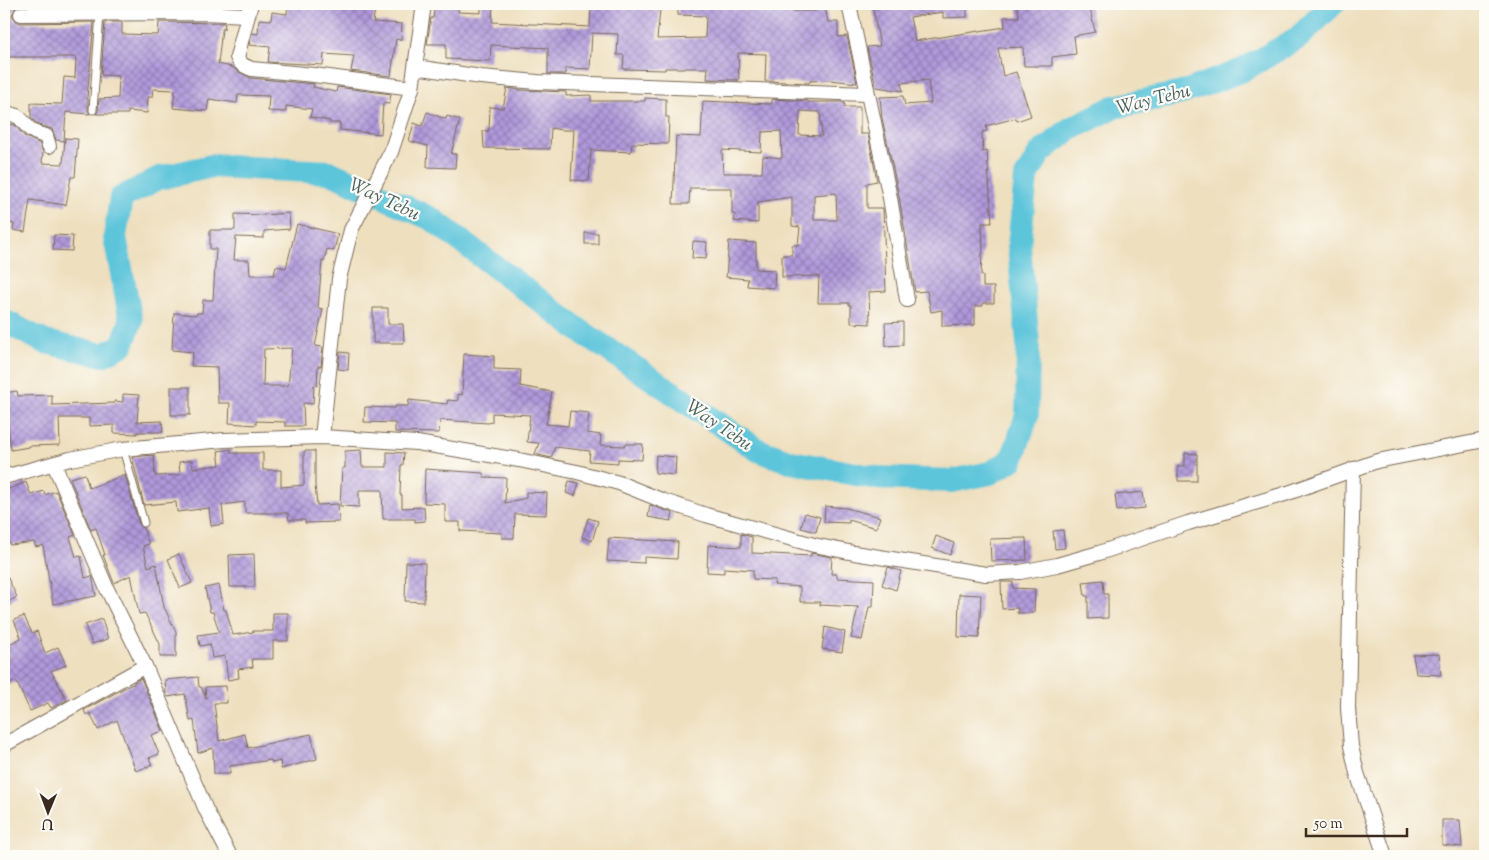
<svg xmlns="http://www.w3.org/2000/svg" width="1489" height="860" viewBox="0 0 1489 860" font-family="'Sorts Mill Goudy',serif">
<defs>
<pattern id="building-cross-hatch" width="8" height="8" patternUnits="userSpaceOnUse" patternTransform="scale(1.25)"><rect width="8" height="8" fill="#b099db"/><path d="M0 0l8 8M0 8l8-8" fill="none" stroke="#907db1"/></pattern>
</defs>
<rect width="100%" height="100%" fill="#fdfcf7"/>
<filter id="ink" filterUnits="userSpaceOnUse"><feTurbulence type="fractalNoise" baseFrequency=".02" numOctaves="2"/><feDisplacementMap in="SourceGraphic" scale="10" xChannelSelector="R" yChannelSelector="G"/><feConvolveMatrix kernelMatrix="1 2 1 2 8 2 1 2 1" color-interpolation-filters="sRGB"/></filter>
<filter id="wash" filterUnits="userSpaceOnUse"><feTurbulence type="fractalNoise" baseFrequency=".0096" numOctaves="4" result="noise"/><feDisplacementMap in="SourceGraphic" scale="20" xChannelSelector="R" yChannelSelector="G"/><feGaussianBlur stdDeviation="1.12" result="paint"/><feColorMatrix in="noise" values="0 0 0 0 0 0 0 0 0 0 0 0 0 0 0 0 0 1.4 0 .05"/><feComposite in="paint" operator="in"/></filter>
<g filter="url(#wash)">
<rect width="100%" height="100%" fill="#eedfbe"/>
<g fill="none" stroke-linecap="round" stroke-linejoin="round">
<polyline stroke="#5dc5da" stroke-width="24" points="4,321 45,342 103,355 122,345 131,321 115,237 121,198 159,178 212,166 329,172 432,219 579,330 758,450 791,462 877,478 952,481 990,473 1012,460 1027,415 1028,344 1019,246 1026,177 1040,153 1070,129 1114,107 1182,93 1243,70 1298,38 1333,4"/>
</g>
<g id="blocks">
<g fill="url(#building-cross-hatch)" fill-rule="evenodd">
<polygon points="4,4 17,4 12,15 16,21 21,23 94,22 87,99 88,99 88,110 90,114 66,112 64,141 56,140 52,129 39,125 33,120 31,117 31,103 62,104 64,77 75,78 76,57 4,57"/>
<rect x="46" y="4" width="47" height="1"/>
<polygon points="288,4 333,4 375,9 373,22 402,24 401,40 396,39 391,76 351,71 354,56 324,54 323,65 268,62 270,47 249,45 252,33 258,34 259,19 271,20 272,12 287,14"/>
<polygon points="435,4 459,4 458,12 481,13 481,4 493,4 492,22 590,27 591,6 618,7 618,4 651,4 650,9 660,10 657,39 705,38 706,16 678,15 678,4 729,4 729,6 752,7 752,4 792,4 793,11 815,11 814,7 825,6 828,22 838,22 838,37 847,36 857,83 830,80 810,81 809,83 765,81 766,54 738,53 739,80 707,79 708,68 665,68 665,70 623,69 624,55 617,55 618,34 592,33 590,69 566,68 566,74 548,74 548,48 491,45 490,61 446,59 446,44 427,44 431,18 433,18"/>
<polygon points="872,4 967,4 967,17 943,18 943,12 910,17 915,41 1005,27 1004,17 1019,17 1017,4 1089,4 1095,32 1074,36 1076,54 1052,57 1052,66 1024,66 1023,47 998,48 1003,76 1016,72 1031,116 1017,121 1016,118 986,126 987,131 982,132 983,152 987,151 992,223 982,223 983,253 982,253 981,275 983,275 983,287 994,287 994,303 983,303 983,306 975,306 975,325 942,326 942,310 931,312 927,291 915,292 899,196 882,118 880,97 903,96 905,105 931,103 928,80 901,83 903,91 876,87 867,47 880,46"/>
<polygon points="105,22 122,22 122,34 158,35 159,22 225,23 224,29 222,29 218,64 232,67 239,72 251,78 314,84 313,87 336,92 337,87 391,94 389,104 383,103 381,134 340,130 340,123 330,123 330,121 310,117 312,109 286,106 286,112 268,111 269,96 238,95 237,103 209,99 207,111 173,108 175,90 153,89 152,97 148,97 147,113 128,111 128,114 96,114 98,111 99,99 118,98 119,76 101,75"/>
<polygon points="507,88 521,90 566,92 566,96 591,95 591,101 645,101 645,98 666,99 666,117 669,117 668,144 632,143 631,152 591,150 589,181 571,180 574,130 561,130 551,128 550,149 484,148 483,131 489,131 490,107 503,108"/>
<path d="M772 99 808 101V102H844L845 107H860V134H868L877 181 867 183V208H883L886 291 869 292 870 324 851 323V305H849V303H818L819 276 782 277V255H792V245H798L800 227 792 226V197L758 202V223L734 221 735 214H732V188H690L689 204H673L676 136 701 137 703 101 772 104ZM800 111 820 112 822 136 799 135ZM781 131 782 158 763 156 762 173H723L722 150 761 152 762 132ZM836 193 837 220H814V195Z"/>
<polygon points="427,112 446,119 447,116 460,120 451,154 456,154 455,168 427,167 428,146 409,141 414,123 422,126"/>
<polygon points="4,123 15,125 24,136 39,143 43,152 42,163 63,164 65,138 78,139 75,177 71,177 66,205 30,200 25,232 13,230 14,224 4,222"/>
<path d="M289 213 290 229 264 231V238L236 237 234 260H249L250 275H274L276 266 286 268 297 224 338 234 334 251 327 249 324 262 322 261 318 308 323 309 315 346 323 347 321 366H318L317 386 314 385 313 404 303 403 304 426H285V422L256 421V425L229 423 230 403H218L217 367 191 366 193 352 172 350 174 313 196 315 197 313H202L203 300H213L216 249H210V230H235V214L262 215ZM292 348 288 386H263L264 349Z"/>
<rect x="585" y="233" width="13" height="11"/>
<polygon points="54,235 73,236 72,251 53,250"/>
<polygon points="693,241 707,242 706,259 692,258"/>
<polygon points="729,241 756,243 756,269 775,270 774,288 747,286 748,279 726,277"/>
<polygon points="373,308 388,308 388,324 403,324 404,343 373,343"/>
<polygon points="903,322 903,345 886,346 885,323"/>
<polygon points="340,352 349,353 348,370 338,369"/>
<polygon points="464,354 494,356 494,369 521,370 520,386 552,392 546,424 568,426 570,411 589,413 587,433 601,435 600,445 625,446 625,444 643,444 642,460 618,459 618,463 589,461 590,451 555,447 551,458 535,454 539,443 527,442 530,415 492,413 492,422 488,423 440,420 439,433 395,432 395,423 364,422 365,407 395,408 395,406 408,406 409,400 447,404 448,400 458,401 458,394 462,395"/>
<rect x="171" y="387" width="19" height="28"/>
<polygon points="17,391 18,396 52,395 52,405 115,403 115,401 123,402 123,394 139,395 137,422 162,421 163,432 137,432 137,434 114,433 114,425 89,426 89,418 59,418 60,445 29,446 29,447 11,450 4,393"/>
<polygon points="231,449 231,453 263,453 263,470 281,470 281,487 304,485 304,451 315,451 315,485 317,505 338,504 339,522 305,523 305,520 289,520 288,513 245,513 245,502 222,505 224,524 211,526 209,508 177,512 176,502 144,505 132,457 154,455 155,476 180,475 179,462 192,460 193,468 220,465 218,451"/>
<polygon points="361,450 362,467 387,467 387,452 404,453 403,465 401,465 400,495 402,495 402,508 424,507 425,521 415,522 415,519 383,519 382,490 359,490 359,507 340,506 342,468 345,468 345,451"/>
<polygon points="1185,453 1197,454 1197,481 1178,481 1178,466 1185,466"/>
<polygon points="656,455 676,457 675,475 655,473"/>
<polygon points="425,469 483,473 484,477 506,478 505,503 526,498 526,492 547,493 546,515 515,514 514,538 502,538 502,533 460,531 460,522 445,522 445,504 424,503"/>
<polygon points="85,474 89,488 125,475 139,524 143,528 149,544 143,546 148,567 156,564 164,607 176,632 176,657 160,657 160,644 145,613 139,614 131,575 114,583 103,555 105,555 96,528 91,530 70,478"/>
<polygon points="569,481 579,483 575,496 566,493"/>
<polygon points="26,482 31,495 44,491 45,495 56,491 75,535 70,537 76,557 81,556 85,578 92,576 96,596 53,604 43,545 36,547 34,542 10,545 9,542 4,544 4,491"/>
<polygon points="1143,492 1145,508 1117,511 1115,495"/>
<polygon points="650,505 673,513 671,521 648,517"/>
<polygon points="825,506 846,508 880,517 876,528 849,520 849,523 824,522"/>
<polygon points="805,513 820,517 816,532 801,528"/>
<polygon points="588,518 598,521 592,541 582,537"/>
<polygon points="1063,530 1065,548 1055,549 1053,531"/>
<polygon points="741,534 752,537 752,553 811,556 811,553 832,557 831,574 837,574 837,578 874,580 873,607 869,607 862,640 851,638 858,607 820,605 820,602 800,602 800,587 774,585 775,580 753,579 753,570 724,568 724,573 707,572 708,545 741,547"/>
<polygon points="936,536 954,543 950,555 932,548"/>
<polygon points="609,538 678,542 677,559 644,557 644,563 607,561"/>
<polygon points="1026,538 1027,560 991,561 990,539"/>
<polygon points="179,554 192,583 180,588 168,559"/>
<polygon points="254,554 255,587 230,587 229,555"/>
<polygon points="406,562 425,563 424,602 405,601"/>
<polygon points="888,567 901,571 896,590 882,585"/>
<polygon points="4,570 17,597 4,604"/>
<polygon points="1103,580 1104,594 1108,594 1108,618 1088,619 1088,596 1085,596 1083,582"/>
<polygon points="1001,582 1013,582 1013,588 1035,589 1034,613 1017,613 1018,608 1002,609"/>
<polygon points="219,585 224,610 226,610 233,635 253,632 253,631 273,631 273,613 288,613 288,641 273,641 273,659 252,659 253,667 238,669 239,678 228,680 225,656 212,658 210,644 200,646 198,635 219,632 213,612 210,612 205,588"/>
<polygon points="959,594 981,595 979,638 958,637"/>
<polygon points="24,616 32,633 37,631 45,653 58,647 66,665 51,671 67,700 51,708 48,703 30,711 16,681 4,686 4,647 21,638 14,620"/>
<polygon points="102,619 108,639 92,644 85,625"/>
<polygon points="825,627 845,632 842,652 822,649"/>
<polygon points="1439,654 1441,675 1416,674 1413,655"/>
<polygon points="198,677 199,687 201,687 206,698 205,687 226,686 227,703 214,703 219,741 245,734 248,748 311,734 317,759 281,769 280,761 272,763 271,760 230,766 230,774 214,774 213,748 198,753 194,720 190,721 185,694 168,697 166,694 165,680"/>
<polygon points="141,678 163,731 151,735 159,754 149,758 152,765 136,771 117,720 98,730 90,713 86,715 84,710 130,685 134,684 134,682"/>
<polygon points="1442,820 1460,820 1462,847 1442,845"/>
</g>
</g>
</g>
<g filter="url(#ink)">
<use href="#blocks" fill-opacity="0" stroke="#7a6956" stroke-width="1"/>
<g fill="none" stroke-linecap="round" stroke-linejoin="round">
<defs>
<g id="lane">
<polyline points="1099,4 1100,4"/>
<polyline points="93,110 100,14"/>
<polyline points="123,449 144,523"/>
</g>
<g id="street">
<path d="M251 4 237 57C240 65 245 66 252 69L314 75 412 88"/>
<polyline points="849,4 890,198 907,300"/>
<polyline points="21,14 203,13 247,15"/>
<polyline points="416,67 481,77 537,82 867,94"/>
<path d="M4 113C26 115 20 124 34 132 37 134 42 135 46 136L49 146"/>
<polyline points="322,437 339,279 351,230 391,152 412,88 424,4"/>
<polyline points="54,464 107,589 145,666 206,810 230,856"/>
<polyline points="1353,469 1348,708 1351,746 1357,773 1385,856"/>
<polyline points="4,477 70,459 123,449 224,440 322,437 417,443 519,460 577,472 619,483 661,500 706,515 814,545 854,553 986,574 1020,572 1057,565 1099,553 1188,523 1288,493 1377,461 1485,440"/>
<polyline points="4,745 145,666"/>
</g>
</defs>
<use href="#lane" stroke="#7a6956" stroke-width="9"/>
<use href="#street" stroke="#7a6956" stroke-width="16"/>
<use href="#lane" stroke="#fff" stroke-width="7"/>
<use href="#street" stroke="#fff" stroke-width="14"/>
</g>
</g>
<g text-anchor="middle" stroke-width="4.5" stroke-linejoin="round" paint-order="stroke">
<g font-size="19" font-style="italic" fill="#476060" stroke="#fdfcf7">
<text transform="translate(1153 98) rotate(-14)" y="7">Way Tebu</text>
<text transform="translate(385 198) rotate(25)" y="7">Way Tebu</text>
<text transform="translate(720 424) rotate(34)" y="7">Way Tebu</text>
</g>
</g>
<rect width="1489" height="860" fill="none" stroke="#fdfcf7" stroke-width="20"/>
<g transform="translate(48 812) rotate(181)" stroke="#fdfcf7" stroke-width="4" paint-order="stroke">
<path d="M0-4L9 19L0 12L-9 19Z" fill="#3b2a1e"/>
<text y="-8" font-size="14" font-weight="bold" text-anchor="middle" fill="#3b2a1e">U</text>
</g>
<path d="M1306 828v8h101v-8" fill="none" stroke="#3b2a1e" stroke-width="2.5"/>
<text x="1314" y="828" font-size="15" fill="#3b2a1e" stroke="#fdfcf7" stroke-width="4" paint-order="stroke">50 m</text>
</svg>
